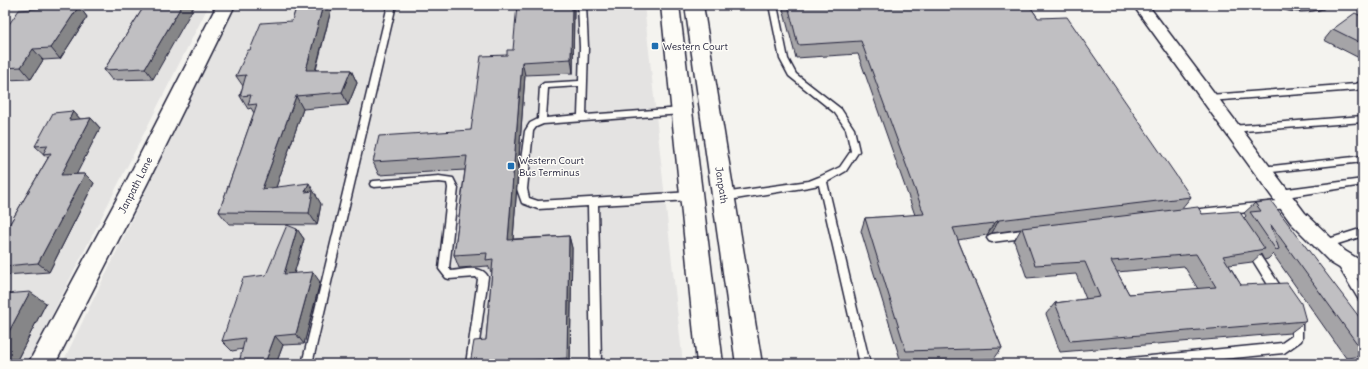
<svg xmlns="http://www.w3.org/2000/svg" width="1368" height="369" viewBox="0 0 1368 369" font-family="Delius,sans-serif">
<rect width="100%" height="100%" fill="#f4f3ef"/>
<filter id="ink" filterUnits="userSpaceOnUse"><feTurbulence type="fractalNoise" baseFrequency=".025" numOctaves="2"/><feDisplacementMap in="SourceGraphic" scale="8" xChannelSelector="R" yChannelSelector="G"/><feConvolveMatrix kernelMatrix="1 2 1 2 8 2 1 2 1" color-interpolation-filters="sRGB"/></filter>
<g filter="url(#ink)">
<g fill="#e4e3e2">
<polygon points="5,5 209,5 27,364 5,364"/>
<polygon points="236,5 644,5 683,364 62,364"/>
</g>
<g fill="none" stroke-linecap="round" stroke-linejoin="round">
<defs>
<g id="service">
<polygon points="388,5 396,5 312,364 302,364"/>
<path d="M578 5H586L588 47 586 115 682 108 686 111 682 114 543 124 536 127 533 131 527 189 529 198 538 201 692 192 695 193 697 196 695 199 692 200 598 205 601 364H591L588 206 538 209 522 203 517 189 525 131 530 123 538 119 540 86 544 83 579 81 580 47ZM579 86 578 115 546 118 548 88Z"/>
<polygon points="769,5 777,5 788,59 796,74 841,109 854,129 859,151 846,171 827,182 870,364 860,364 819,185 809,187 723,201 720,200 718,197 720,194 723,193 809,181 819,177 840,167 851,151 846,129 835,113 789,76 780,59"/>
<polygon points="1363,81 1363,87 1357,90 1209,101 1205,98 1209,95 1356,84"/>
<polygon points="1363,116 1363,122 1231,132 1227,129 1231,126"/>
<polygon points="1363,156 1363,162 1262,173 1258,170 1262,167"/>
<path d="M439 176 453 178 458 188 449 268 451 271C463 270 482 264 488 277L476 364H466L478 279 476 277 449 279 446 278 439 269 448 188 447 183 439 182 374 187 371 186 370 184 371 182 374 181Z"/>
<polygon points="1363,179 1363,185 1280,198 1277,197 1275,194 1277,191 1280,190"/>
<polygon points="1287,200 1290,201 1292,204 1290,207 1287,208 1191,218 1188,217 1186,214 1188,211 1191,210"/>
<polygon points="1363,228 1363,236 1325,248 1322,247 1320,244 1322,241"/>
<polygon points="1030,229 1033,230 1035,233 1033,236 1030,237 992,242 989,241 987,238 989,235 992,234"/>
<polygon points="1250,244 1253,245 1283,290 1284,293 1283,296 1279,297 1275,296 1247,251 1245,248 1247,245"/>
<polygon points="1342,260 1345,261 1363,288 1363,301 1359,300 1339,267 1337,264 1339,261"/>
<polygon points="1295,312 1299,314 1302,320 1302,338 1301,341 1284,353 1171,364 1115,364 1116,360 1120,359 1282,343 1292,336 1292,321 1290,317 1291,314"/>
</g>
<g id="minor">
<polygon points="1133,5 1148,5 1305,213 1345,251 1363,262 1363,280 1356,278 1331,263 1291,223"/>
<path d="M1278 5H1325L1323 8C1310 12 1293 12 1280 8Z"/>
</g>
<polygon id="tertiary" points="217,5 235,5 148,182 55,364 28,364 127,180"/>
<g id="secondary">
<polygon points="661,5 679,5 723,364 697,364"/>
<polygon points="685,5 703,5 762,364 736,364"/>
</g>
</defs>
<use href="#service" stroke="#22223b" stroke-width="3"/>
<use href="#minor" stroke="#22223b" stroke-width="3"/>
<use href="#tertiary" stroke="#22223b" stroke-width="3"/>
<use href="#secondary" stroke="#22223b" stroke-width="3"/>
<use href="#service" fill="#fdfcf7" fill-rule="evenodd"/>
<use href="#minor" fill="#fdfcf7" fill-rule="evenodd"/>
<use href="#tertiary" fill="#fdfcf7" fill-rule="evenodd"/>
<use href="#secondary" fill="#fdfcf7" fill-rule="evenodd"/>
</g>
<g fill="#a5a4a7" stroke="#22223b" fill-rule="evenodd">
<polygon points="145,5 153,79 112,80 104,70"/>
<polygon points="297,5 378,5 378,6 331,10 316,70 351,70 357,83 348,105 303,109 276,187 317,195 316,196 321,204 317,225 229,224 219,212 254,113 251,108 248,109 240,96 243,86 236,76 250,50 292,21"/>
<path d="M782 5H1029L1038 18 1191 197 1181 209 1202 214 1244 218 1246 216 1244 213 1255 203 1363 322V356L1346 358 1273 254 1268 259 1264 260 1261 254 1252 262 1229 265 1241 285 1306 321 1290 333 1060 352 1046 314 1055 303 1086 299 1076 274 1027 278 1014 241 1021 229 992 233 987 235 958 240 1002 348 994 359 901 362 861 231 865 218 915 215 858 54 796 58ZM1184 266 1198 289 1129 294 1117 272Z"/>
<polygon points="79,6 87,17 60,59 43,60 31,79 5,80 5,30"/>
<polygon points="574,7 573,73 525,75 513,239 569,236 572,248 570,364 470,364 486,340 492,272 491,272 488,266 459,268 454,255 465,170 379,175 373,162 471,130 507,55"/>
<polygon points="1363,17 1363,60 1324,40 1333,29"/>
<polygon points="73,111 80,119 91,118 100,128 76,174 85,174 94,183 49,272 5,275 5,232 48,158 35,146"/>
<polygon points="297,229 304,239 294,274 320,282 304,344 283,345 276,364 240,364 239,363 243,349 232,351 222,341"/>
<polygon points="5,294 46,303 15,364 5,364"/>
</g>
<g fill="#868688" stroke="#22223b">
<polygon points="182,5 195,5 153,79 145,68"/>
<polygon points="323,5 329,5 331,10 312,83 306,70"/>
<polygon points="572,5 574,5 574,7 573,73 571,59"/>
<polygon points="79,6 87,17 60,59 51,48"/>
<polygon points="33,49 43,60 31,79 21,67"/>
<polygon points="522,62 525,75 512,252 508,240"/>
<polygon points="351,70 357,83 348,105 342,92"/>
<polygon points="296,96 303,109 271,202 262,189"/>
<polygon points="73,111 82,121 69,120"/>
<polygon points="91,118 100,128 71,185 61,175"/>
<polygon points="85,174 94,183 49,272 38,263"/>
<polygon points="309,183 321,204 317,225 309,213 305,192"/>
<polygon points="999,220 992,233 987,235 994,223"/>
<polygon points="297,229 304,239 291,284 284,274"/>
<polygon points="569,236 572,248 570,364 568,364 567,358"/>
<polygon points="313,272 320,282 304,344 296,334"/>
<polygon points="30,292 46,303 15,364 11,364 5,360 5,339"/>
<polygon points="275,336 283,345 276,364 266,364 265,363"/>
</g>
<g fill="#c0bfc2" stroke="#22223b" fill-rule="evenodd">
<polygon points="145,5 182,5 145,68 104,70"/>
<polygon points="297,5 323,5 306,70 351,70 342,92 296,96 262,189 309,183 305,192 313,191 309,213 219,212 257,104 248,105 251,95 240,96 246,75 236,76 248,50 250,50 261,23 292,21"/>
<polygon points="517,5 572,5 571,59 522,62 508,240 569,236 567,358 480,364 470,364 474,341 486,340 493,259 486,260 487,253 454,255 467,156 373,162 379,136 471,130 481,56 507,55 507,50 513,50"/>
<polygon points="788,5 1029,5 1038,18 1067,17 1191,197 999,220 994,223 953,228 1002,348 906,351 865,218 924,214 861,41 798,45"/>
<polygon points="79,6 51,48 33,49 21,67 5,68 5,52 7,50 5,50 5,30 19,10"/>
<polygon points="1355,13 1363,17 1363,44 1333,29"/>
<polygon points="73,111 69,120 91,118 61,175 85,174 38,263 5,266 5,232 51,153 43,154 48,145 35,146 53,113"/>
<polygon points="1271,201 1363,322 1363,348 1361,349 1271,225 1279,249 1276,250 1250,212 1261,211 1255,203"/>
<path d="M1198 207 1202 214 1239 211 1265 249 1223 256 1241 285 1287 283 1301 303 1306 321 1070 341 1055 303 1100 297 1085 262 1035 265 1022 228ZM1196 254 1216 287 1129 294 1111 261Z"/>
<polygon points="287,225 297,229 284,274 313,272 296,334 275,336 265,363 239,363 245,338 222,341 243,278 266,275"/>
<polygon points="30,292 5,339 5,294"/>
</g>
</g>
<g fill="#1f6fb2" stroke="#fdfcf7" stroke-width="1.5">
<rect x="651" y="42" width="8" height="8" rx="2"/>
<rect x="507" y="162" width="8" height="8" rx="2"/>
</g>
<g text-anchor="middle" stroke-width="3" stroke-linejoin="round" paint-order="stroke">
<g font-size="10" fill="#22223b" stroke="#fdfcf7" text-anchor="start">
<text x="663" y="50">Western Court</text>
<text x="519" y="164">Western Court<tspan x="519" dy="12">Bus Terminus</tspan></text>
</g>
<g font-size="10" fill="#22223b" stroke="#fdfcf7">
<text transform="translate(135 185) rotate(-63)" y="4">Janpath Lane</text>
<text transform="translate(722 185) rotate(81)" y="4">Janpath</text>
</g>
</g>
<rect width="1368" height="369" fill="none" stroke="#fdfcf7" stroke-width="20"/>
<rect x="10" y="10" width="1348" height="349" fill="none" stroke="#22223b" stroke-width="1.5" filter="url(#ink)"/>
</svg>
